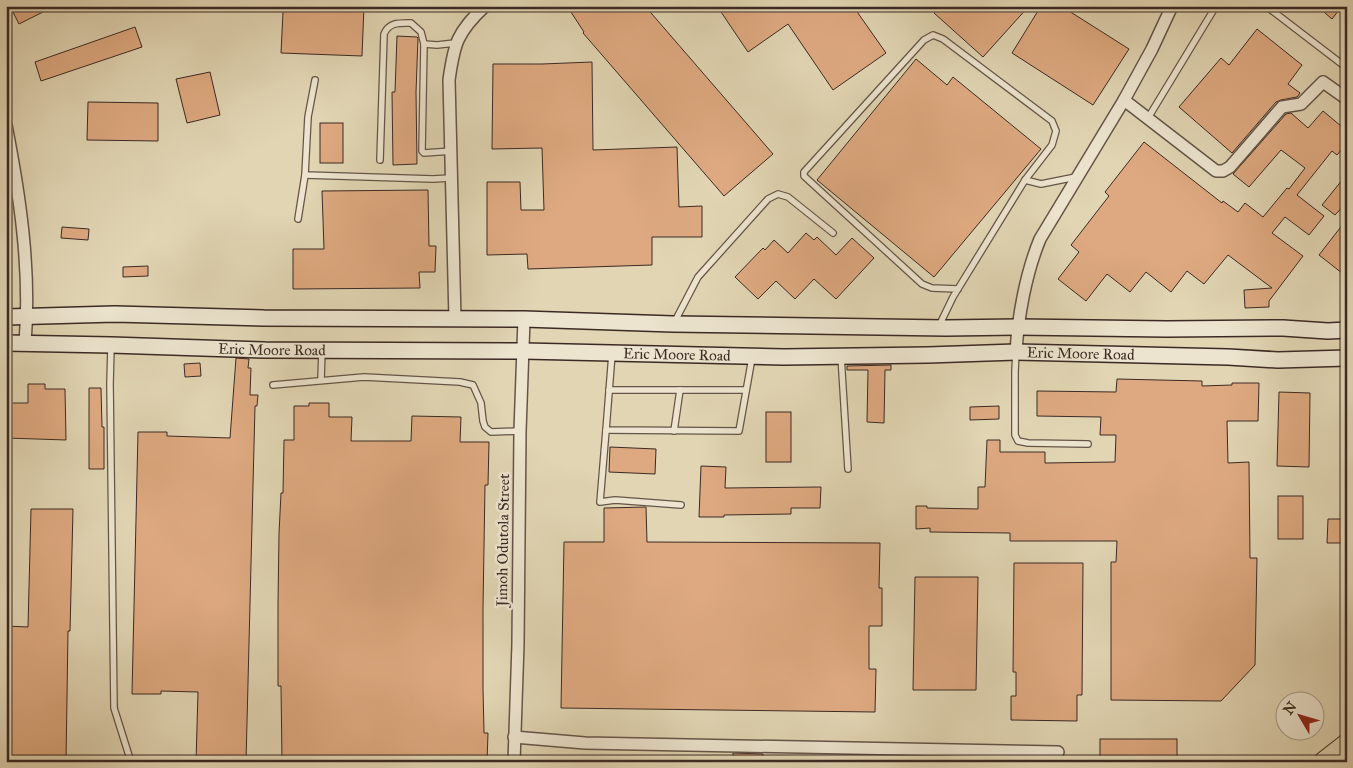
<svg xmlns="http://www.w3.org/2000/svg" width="1353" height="768" viewBox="0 0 1353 768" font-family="'IM FELL Great Primer',serif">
<rect width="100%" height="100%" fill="#e1d5b3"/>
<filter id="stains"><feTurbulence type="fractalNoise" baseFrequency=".004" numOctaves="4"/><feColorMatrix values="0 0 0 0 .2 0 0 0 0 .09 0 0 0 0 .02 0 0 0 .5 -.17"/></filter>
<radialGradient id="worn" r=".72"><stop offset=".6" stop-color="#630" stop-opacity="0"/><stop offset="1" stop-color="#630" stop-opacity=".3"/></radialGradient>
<g fill="#dea980" stroke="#3b2a24">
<polygon points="10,6 55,6 19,24"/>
<polygon points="284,6 364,6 362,56 281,53 283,12 284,12"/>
<polygon points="567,6 645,6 773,154 724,196 583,33 584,32"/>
<polygon points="717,6 853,6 886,53 833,90 788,24 748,52"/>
<polygon points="940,6 1029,6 983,57 934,13"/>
<polygon points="1041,6 1061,6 1129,49 1093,105 1012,53"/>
<polygon points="1317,6 1342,6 1332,19"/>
<polygon points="135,27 142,47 41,81 35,62"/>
<polygon points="1257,29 1302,65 1288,84 1300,93 1297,97 1281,100 1276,102 1232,153 1179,107 1221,58 1229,65"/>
<polygon points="397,36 417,37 418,38 416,92 417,164 393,165 392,92 395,92"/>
<polygon points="916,59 947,85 953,77 1041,149 934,277 817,180"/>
<polygon points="592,62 593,150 677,147 679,207 702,206 702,237 652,237 652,265 528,269 527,254 487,255 487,182 520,182 521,210 544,210 542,148 492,149 493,64 542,64"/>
<polygon points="210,72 220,115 187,123 176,79"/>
<polygon points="88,102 158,103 158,141 87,140"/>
<polygon points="1323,111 1347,131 1347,143 1337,155 1332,151 1297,195 1324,216 1309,235 1285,217 1272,233 1303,256 1269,301 1269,307 1245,308 1244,290 1272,288 1228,255 1204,284 1187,271 1171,292 1146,272 1130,292 1107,274 1086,301 1058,279 1079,252 1071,245 1109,196 1105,192 1144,142 1222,203 1223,201 1238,212 1245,203 1263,217 1287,188 1289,189 1305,168 1281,150 1249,187 1233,174 1286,114 1291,113 1308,128"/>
<rect x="320" y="123" width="23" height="40"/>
<polygon points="1347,174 1347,202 1335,215 1322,205"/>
<polygon points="428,190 429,246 436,246 435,272 419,272 420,288 293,289 293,249 324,249 322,191"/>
<polygon points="1347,219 1347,277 1319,255"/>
<polygon points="62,227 89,229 88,240 61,238"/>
<polygon points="806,233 814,240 817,237 836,255 852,238 874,258 836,299 814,279 795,299 776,281 758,299 735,277 763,248 765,250 774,240 788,253"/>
<polygon points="148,266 148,276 123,277 123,267"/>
<polygon points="236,358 249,359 248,368 251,368 250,395 258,395 257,406 255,406 246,762 196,762 198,692 161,691 161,694 132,694 138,432 167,432 167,436 230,438"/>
<polygon points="200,363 201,376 185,377 184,364"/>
<polygon points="891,365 891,370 885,370 884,423 867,422 868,370 847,370 847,366"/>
<polygon points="1117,379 1202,381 1202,386 1232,385 1232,383 1259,383 1258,421 1227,421 1228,463 1249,462 1250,558 1257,558 1255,665 1221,701 1111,700 1111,562 1116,562 1117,541 1010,541 1010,533 930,532 930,528 916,529 916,506 927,506 927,508 978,509 978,487 985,487 987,440 1000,440 1000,452 1045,452 1045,463 1115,462 1116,435 1100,435 1101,417 1037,416 1037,391 1116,392"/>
<polygon points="28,384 45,384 45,389 65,389 66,440 6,438 6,403 28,403"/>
<polygon points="89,388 101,388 102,427 104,427 104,469 89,469"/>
<polygon points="1279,392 1310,393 1309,467 1277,466"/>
<polygon points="309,403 329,403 329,417 352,417 351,441 411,441 412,416 461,417 460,442 489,442 488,485 485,485 483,608 483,689 484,733 488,733 487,762 282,762 281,686 278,686 278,604 279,534 281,493 283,493 284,440 294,440 294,406 309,406"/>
<polygon points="999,406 999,419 970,420 970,407"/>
<rect x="766" y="412" width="25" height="50"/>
<polygon points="610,447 656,449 655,474 609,472"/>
<polygon points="701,466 726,467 725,488 821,487 820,508 791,508 791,514 724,515 724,517 699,517"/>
<rect x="1278" y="496" width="25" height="43"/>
<polygon points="646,507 647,542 880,543 879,588 882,588 882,626 869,626 869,669 876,669 875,712 561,708 564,542 604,542 604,508"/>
<polygon points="31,509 73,509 70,631 68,631 66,762 6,762 6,626 28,627"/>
<polygon points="1328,519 1346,519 1346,543 1327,543"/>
<polygon points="1014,563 1083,563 1082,695 1077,695 1077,721 1011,720 1011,696 1016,696 1016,672 1013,672"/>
<polygon points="915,577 978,577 976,690 913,690"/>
<rect x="1100" y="739" width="77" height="23"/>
<polygon points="733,753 763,754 763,762 733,762"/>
</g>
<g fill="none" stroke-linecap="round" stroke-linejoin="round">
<defs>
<g id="lane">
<polyline points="1266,6 1347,68"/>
<polyline points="424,44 437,45 455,43"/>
<polyline points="315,80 308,117 305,175 433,179 451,178"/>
<polyline points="1148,118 1216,6"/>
<path d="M380 160 384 34C389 22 399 23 411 23L421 32 424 44 422 151 424 153 452 151"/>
<polyline points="1025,180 1041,184 1076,177"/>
<polyline points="298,219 305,175"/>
<polyline points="674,323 698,277 768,199 778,194 788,197 833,233"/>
<polyline points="939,326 953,297 1025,180 1052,145 1056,131 1052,121 943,39 933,35 924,40 804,172 804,176 922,284 932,288 958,289"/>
<polyline points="111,346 110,384 114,708 131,762"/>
<polyline points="1016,352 1015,371 1015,435 1018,441 1028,443 1088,444"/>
<polyline points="612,354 606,430 739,431 752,358"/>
<polyline points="841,356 848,469"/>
<polyline points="321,380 322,350"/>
<polyline points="273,385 364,377 460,382 473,385 481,403 483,421 485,427 491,432 520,431"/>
<polyline points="609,390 746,390"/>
<polyline points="606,430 600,502 615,500 681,505"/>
<polyline points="674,431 680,390"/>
</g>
<g id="street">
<polyline points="1124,100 1216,171 1223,171 1230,167 1282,107 1301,104 1323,82 1347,99"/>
<path d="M6 125C20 196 31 270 25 343"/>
<path d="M455 319 449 80C454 44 457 32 485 6"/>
<path d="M1016 352C1018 316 1026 273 1040 239L1124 100 1152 49 1172 6"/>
<polyline points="514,737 585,743 1058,752"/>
<polyline points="514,762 518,644 520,431 524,319"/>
</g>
<g id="secondary">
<polyline points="6,317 115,314 264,318 524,319 673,324 946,328 1018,327 1167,329 1283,328 1328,331 1347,330"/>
<path id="s1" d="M6 343 111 345 265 350 524 351 784 357 928 355 1016 352 1228 357 1278 360 1347 358"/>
</g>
<polyline id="highway" points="1324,762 1347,744"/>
</defs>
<use href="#lane" stroke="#645548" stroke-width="8"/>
<use href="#street" stroke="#645548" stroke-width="14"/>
<use href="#secondary" stroke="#3b2a24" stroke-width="18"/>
<use href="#highway" stroke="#3b2a24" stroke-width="22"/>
<use href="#lane" stroke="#ece4ce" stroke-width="5.5"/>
<use href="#street" stroke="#ece4ce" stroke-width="11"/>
<use href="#secondary" stroke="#ece4ce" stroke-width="15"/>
<use href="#highway" stroke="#e1d5b3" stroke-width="20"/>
</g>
<g text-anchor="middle" stroke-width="5" stroke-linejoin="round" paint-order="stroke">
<g font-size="15" fill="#3b2a24" stroke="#ece4ce">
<text dy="5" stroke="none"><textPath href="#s1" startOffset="266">Eric Moore Road</textPath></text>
<text dy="5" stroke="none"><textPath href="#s1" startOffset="671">Eric Moore Road</textPath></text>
<text dy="5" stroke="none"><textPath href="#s1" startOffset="1075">Eric Moore Road</textPath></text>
<text transform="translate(503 540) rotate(-89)" y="5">Jimoh Odutola Street</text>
</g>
</g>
<rect width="1353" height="768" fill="none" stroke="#e1d5b3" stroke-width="25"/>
<rect x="8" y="8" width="1338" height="753" fill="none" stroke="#3b2a24" stroke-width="2.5"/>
<rect x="12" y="12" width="1328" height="743" fill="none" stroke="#3b2a24"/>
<g transform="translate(1300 716) rotate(308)"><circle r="24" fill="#ece4ce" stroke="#a59a8a"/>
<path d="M0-4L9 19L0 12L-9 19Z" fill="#8f2418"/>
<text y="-8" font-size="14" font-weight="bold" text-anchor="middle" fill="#3b2a24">N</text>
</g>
<rect width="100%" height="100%" filter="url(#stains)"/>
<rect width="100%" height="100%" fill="url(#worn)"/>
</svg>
